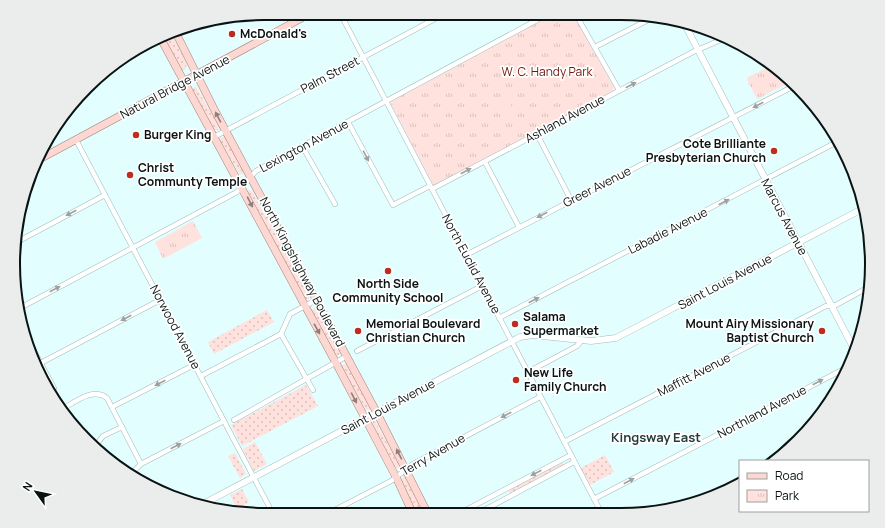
<svg xmlns="http://www.w3.org/2000/svg" width="885" height="528" viewBox="0 0 885 528" font-family="Manrope,sans-serif">
<defs>
<pattern id="grass-dots" width="8" height="8" patternUnits="userSpaceOnUse"><rect width="8" height="8" fill="#ffe2dd"/><path d="M2 2h.1M6 6h.1" fill="none" stroke="#d9c1bd" stroke-width="1.8" stroke-linecap="round"/></pattern>
<pattern id="park-tufts" width="24" height="20" patternUnits="userSpaceOnUse"><rect width="24" height="20" fill="#ffe2dd"/><path d="M3 7l-1-3M5 7V3M7 7l1-3M15 17l-1-3M17 17v-4M19 17l1-3" fill="none" stroke="#d9c1bd"/></pattern>
</defs>
<rect width="100%" height="100%" fill="#e2fefe"/>
<g fill="url(#grass-dots)">
<polygon points="171,33 187,64 185,70 182,70 164,37"/>
<polygon points="196,87 219,126 218,130 213,130 192,90 193,88"/>
<polygon points="221,137 225,137 243,172 243,174 240,174 220,141"/>
<polygon points="247,190 252,191 263,212 270,222 310,295 309,299 304,299"/>
<polygon points="314,308 317,308 340,351 340,355 335,355 311,312"/>
<polygon points="267,310 274,322 214,354 208,342"/>
<polygon points="346,363 371,407 369,410 366,410 341,367"/>
<polygon points="306,385 318,406 242,446 231,425"/>
<polygon points="373,421 375,421 400,466 398,469 394,466 372,424"/>
<polygon points="255,442 267,464 254,471 243,449"/>
<polygon points="235,453 246,474 240,478 228,456"/>
<polygon points="605,455 614,472 590,485 581,468"/>
<polygon points="562,462 564,465 510,494 508,490"/>
<polygon points="404,476 407,477 424,514 417,514 401,480"/>
<polygon points="242,489 249,502 237,509 230,495"/>
</g>
<g fill="url(#park-tufts)">
<polygon points="555,13 572,13 614,87 613,91 435,185 433,185 390,102"/>
<polygon points="771,66 788,83 757,99 747,80 748,77"/>
<polygon points="193,221 202,238 163,259 155,242"/>
</g>
<polygon fill="#ffe2dd" points="507,97 514,111 504,116 497,102"/>
<g fill="none" stroke-linecap="round" stroke-linejoin="round">
<defs>
<g id="street">
<polyline points="340,13 602,514"/>
<polyline points="575,13 619,90"/>
<polyline points="595,47 654,17"/>
<polyline points="348,122 393,205 430,186"/>
<polyline points="537,134 571,200"/>
<polyline points="214,137 446,13"/>
<polyline points="76,140 273,514"/>
<polyline points="302,146 335,204"/>
<polyline points="485,162 519,227"/>
<polyline points="432,189 693,52 725,38"/>
<polyline points="17,242 105,195"/>
<polyline points="466,255 792,87"/>
<polyline points="20,308 237,192 256,171 550,13"/>
<polyline points="499,318 837,142"/>
<polyline points="24,332 54,388"/>
<polyline points="281,334 313,390"/>
<polyline points="357,351 482,286"/>
<polyline points="37,365 160,300"/>
<polyline points="528,372 577,346 581,341"/>
<polyline points="201,376 281,334 290,314 316,300"/>
<polyline points="112,407 194,365"/>
<path d="M61 410C75 402 93 387 107 398L141 464"/>
<polyline points="234,420 347,356"/>
<polyline points="564,442 826,306 836,305 867,288"/>
<polyline points="97,444 103,436 122,427"/>
<polyline points="130,475 141,464 224,421"/>
<polyline points="594,499 844,369"/>
<polyline points="327,514 391,481 413,464 540,397"/>
<polyline points="458,514 571,455"/>
<polyline points="477,514 574,462"/>
</g>
<g id="secondary">
<polyline points="684,23 853,347"/>
<polyline points="201,505 520,337 533,335 591,341 616,338 864,208"/>
</g>
<g id="primary">
<polyline points="175,31 215,111 377,413 428,514"/>
<polyline points="161,39 336,363 396,477 413,514"/>
<polyline points="38,160 311,13"/>
</g>
</defs>
<use href="#street" stroke="#a0bcbb" stroke-width="5.5"/>
<use href="#secondary" stroke="#a0bcbb" stroke-width="7"/>
<use href="#primary" stroke="#a6827a" stroke-width="8"/>
<use href="#street" stroke="#fff" stroke-width="4.5"/>
<use href="#secondary" stroke="#fff" stroke-width="6"/>
<use href="#primary" stroke="#fdd7d1" stroke-width="7"/>
</g>
<defs><path id="oneway-solid" d="M-6-.8H1V-3.2L6.5 0L1 3.2V.8H-6Z"/></defs>
<g fill="#9da1a1">
<use href="#oneway-solid" transform="translate(631 85) rotate(-28)"/>
<use href="#oneway-solid" transform="translate(758 105) rotate(152)"/>
<use href="#oneway-solid" transform="translate(366 156) rotate(62)"/>
<use href="#oneway-solid" transform="translate(466 171) rotate(-28)"/>
<use href="#oneway-solid" transform="translate(724 202) rotate(-27)"/>
<use href="#oneway-solid" transform="translate(71 213) rotate(152)"/>
<use href="#oneway-solid" transform="translate(542 215) rotate(152)"/>
<use href="#oneway-solid" transform="translate(55 289) rotate(-28)"/>
<use href="#oneway-solid" transform="translate(534 300) rotate(-27)"/>
<use href="#oneway-solid" transform="translate(126 318) rotate(152)"/>
<use href="#oneway-solid" transform="translate(818 382) rotate(-28)"/>
<use href="#oneway-solid" transform="translate(160 383) rotate(153)"/>
<use href="#oneway-solid" transform="translate(506 415) rotate(152)"/>
<use href="#oneway-solid" transform="translate(176 446) rotate(-27)"/>
<use href="#oneway-solid" transform="translate(536 473) rotate(152)"/>
<use href="#oneway-solid" transform="translate(629 481) rotate(-28)"/>
</g>
<g fill="#8f7f7c">
<use href="#oneway-solid" transform="translate(218 117) rotate(-118)"/>
<use href="#oneway-solid" transform="translate(250 202) rotate(62)"/>
<use href="#oneway-solid" transform="translate(317 329) rotate(61)"/>
<use href="#oneway-solid" transform="translate(354 398) rotate(63)"/>
<use href="#oneway-solid" transform="translate(399 454) rotate(-117)"/>
</g>
<g fill="#bb2e1f" stroke="#fff" stroke-width="1.5">
<circle cx="232" cy="34" r="4"/>
<circle cx="136" cy="135" r="4"/>
<circle cx="774" cy="151" r="4"/>
<circle cx="130" cy="175" r="4"/>
<circle cx="388" cy="271" r="4"/>
<circle cx="515" cy="324" r="4"/>
<circle cx="358" cy="331" r="4"/>
<circle cx="822" cy="331" r="4"/>
<circle cx="516" cy="380" r="4"/>
</g>
<g text-anchor="middle" stroke-width="3.5" stroke-linejoin="round" paint-order="stroke">
<g font-size="12" font-weight="bold" fill="#091313" stroke="#fff" text-anchor="start">
<text x="240" y="38">McDonald's</text>
<text x="144" y="139">Burger King</text>
<text x="766" y="148" text-anchor="end">Cote Brilliante<tspan x="766" dy="14">Presbyterian Church</tspan></text>
<text x="138" y="172">Christ<tspan x="138" dy="14">Communty Temple</tspan></text>
<text x="388" y="288" text-anchor="middle">North Side<tspan x="388" dy="14">Community School</tspan></text>
<text x="523" y="321">Salama<tspan x="523" dy="14">Supermarket</tspan></text>
<text x="366" y="328">Memorial Boulevard<tspan x="366" dy="14">Christian Church</tspan></text>
<text x="814" y="328" text-anchor="end">Mount Airy Missionary<tspan x="814" dy="14">Baptist Church</tspan></text>
<text x="524" y="377">New Life<tspan x="524" dy="14">Family Church</tspan></text>
</g>
<g font-size="12" fill="#6f180f" stroke="#fff">
<text x="547" y="76">W. C. Handy Park</text>
</g>
<g font-size="12" fill="#091313" stroke="#fff">
<text transform="translate(330 75) rotate(-28)" y="4">Palm Street</text>
<text transform="translate(175 87) rotate(-28)" y="4">Natural Bridge Avenue</text>
<text transform="translate(565 119) rotate(-28)" y="4">Ashland Avenue</text>
<text transform="translate(304 146) rotate(-28)" y="4">Lexington Avenue</text>
<text transform="translate(597 187) rotate(-27)" y="4">Greer Avenue</text>
<text transform="translate(784 217) rotate(62)" y="4">Marcus Avenue</text>
<text transform="translate(668 231) rotate(-27)" y="4">Labadie Avenue</text>
<text transform="translate(471 264) rotate(62)" y="4">North Euclid Avenue</text>
<text transform="translate(302 272) rotate(62)" y="4">North Kingshighway Boulevard</text>
<text transform="translate(725 282) rotate(-28)" y="4">Saint Louis Avenue</text>
<text transform="translate(175 327) rotate(62)" y="4">Norwood Avenue</text>
<text transform="translate(694 375) rotate(-27)" y="4">Maffitt Avenue</text>
<text transform="translate(388 407) rotate(-28)" y="4">Saint Louis Avenue</text>
<text transform="translate(762 412) rotate(-28)" y="4">Northland Avenue</text>
<text transform="translate(433 455) rotate(-30)" y="4">Terry Avenue</text>
</g>
<g font-size="13" font-weight="bold" fill="#253d3c" stroke="#fff">
<text x="656" y="442">Kingsway East</text>
</g>
</g>
<path d="M0 0H885V528H0ZM264 20H621A244 244 0 0 1 865 264V264A244 244 0 0 1 621 508H264A244 244 0 0 1 20 264V264A244 244 0 0 1 264 20Z" fill="#ebecec" fill-rule="evenodd"/>
<path fill="none" stroke="#091313" stroke-width="2" d="M264 20H621A244 244 0 0 1 865 264V264A244 244 0 0 1 621 508H264A244 244 0 0 1 20 264V264A244 244 0 0 1 264 20Z"/>
<rect x="739" y="460" width="130" height="52" fill="#ffffff" stroke="#9da1a1"/>
<rect x="747" y="473" width="20" height="6" fill="#fdd7d1" stroke="#9da1a1"/>
<text x="775" y="480" font-size="12" fill="#091313">Road</text>
<rect x="747" y="490" width="20" height="12" fill="url(#park-tufts)" stroke="#9da1a1"/>
<text x="775" y="500" font-size="12" fill="#091313">Park</text>
<g transform="translate(36 492) rotate(303)" stroke="#ffffff" stroke-width="3" paint-order="stroke">
<path d="M0-3L7 15L0 10L-7 15Z" fill="#091313"/>
<text y="-6" font-size="11" font-weight="bold" text-anchor="middle" fill="#091313">N</text>
</g>
</svg>
